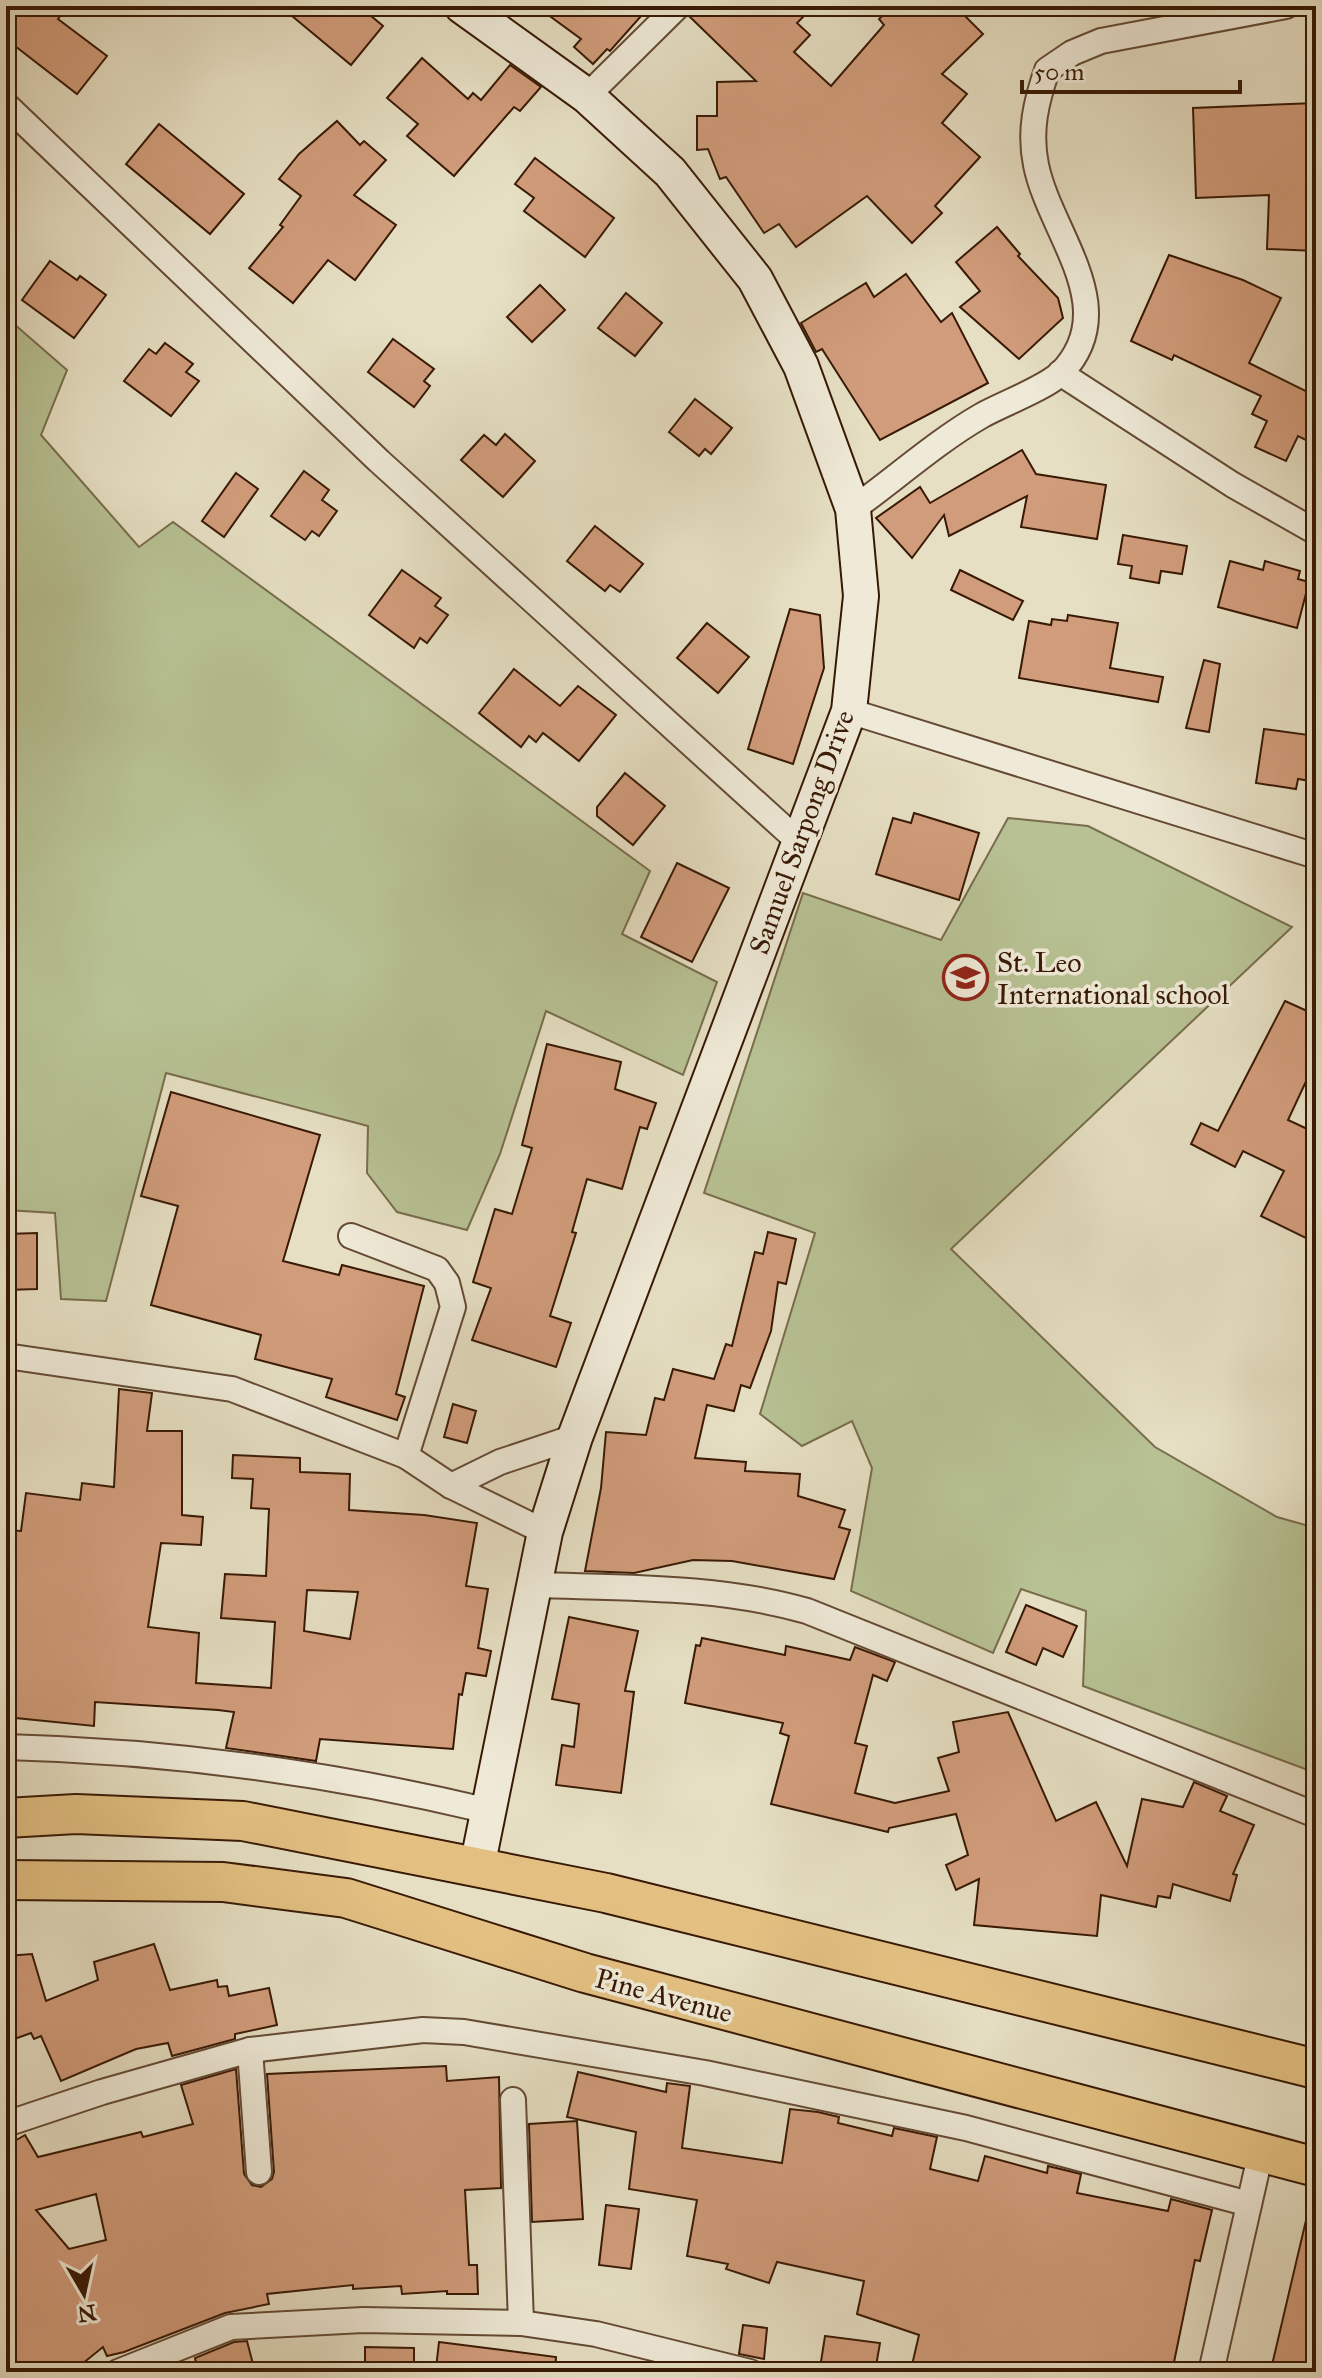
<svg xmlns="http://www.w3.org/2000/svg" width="1322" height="2378" viewBox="0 0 1322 2378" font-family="'IM FELL Great Primer',serif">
<rect width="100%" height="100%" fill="#e6dfc3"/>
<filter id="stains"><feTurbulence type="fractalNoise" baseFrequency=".0025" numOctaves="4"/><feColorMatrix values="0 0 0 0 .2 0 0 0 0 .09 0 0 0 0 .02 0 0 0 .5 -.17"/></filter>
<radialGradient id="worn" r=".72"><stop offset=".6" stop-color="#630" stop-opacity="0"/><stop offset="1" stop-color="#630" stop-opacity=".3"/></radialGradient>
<g fill="#b7c193" stroke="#786d4c" stroke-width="2">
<polygon points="6,317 67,370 41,435 139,547 173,522 650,871 622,934 717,982 683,1075 546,1011 500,1154 467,1230 397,1212 367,1173 368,1126 166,1073 106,1301 61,1299 55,1213 6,1210"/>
<polygon points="1008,818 1088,826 1292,927 951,1249 1155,1447 1277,1517 1316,1528 1316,1773 1083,1686 1086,1611 1021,1589 993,1653 851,1591 872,1468 852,1421 802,1446 760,1414 815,1233 704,1193 803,893 941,940"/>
</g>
<g fill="#d19c7b" stroke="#381904" stroke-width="2" fill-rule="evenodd">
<polygon points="6,6 68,6 58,19 107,56 77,94 6,39"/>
<polygon points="280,6 359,6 383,26 351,65"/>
<polygon points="536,6 650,6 610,51 607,49 593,64 574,47 581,39"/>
<polygon points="693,6 814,6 797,23 810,35 794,52 831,86 884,25 879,19 893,6 955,6 983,34 942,74 967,94 942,123 980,157 935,206 942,213 912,243 867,196 796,247 779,224 764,233 726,177 720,179 708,149 697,150 697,116 717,116 717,82 756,81 689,16"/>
<polygon points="422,58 468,99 473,93 481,100 510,65 541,87 520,111 514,107 454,176 407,136 418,124 387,98"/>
<polygon points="1316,103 1316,251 1267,249 1269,195 1196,198 1193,108"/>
<polygon points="337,121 360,145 364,141 386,160 354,195 396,225 355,280 328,260 293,303 249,268 283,227 280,225 301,196 279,179 299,154"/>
<polygon points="159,124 244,194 210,234 126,164"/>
<polygon points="535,158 614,218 585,257 524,211 534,198 515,184"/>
<polygon points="997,227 1020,254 1018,256 1058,298 1063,318 1019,359 960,307 980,291 956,262"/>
<polygon points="1169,255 1243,280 1281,298 1249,363 1316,396 1316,445 1298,436 1286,461 1255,447 1267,421 1252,414 1261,396 1174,355 1172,360 1131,341"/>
<polygon points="50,261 77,280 80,276 106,295 74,338 22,300"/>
<polygon points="906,274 941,322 952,313 988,383 880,440 822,349 816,352 801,323 866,283 874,297"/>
<polygon points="540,285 565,310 532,342 507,317"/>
<polygon points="626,293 662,323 635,356 598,328"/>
<polygon points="393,339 434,369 424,381 430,386 414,407 368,372"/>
<polygon points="165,343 193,364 186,372 199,381 171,416 124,381 149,349 156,354"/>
<polygon points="695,399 732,428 711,454 705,449 699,456 669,432"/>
<polygon points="505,434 535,461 503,497 461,460 484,435 496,445"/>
<polygon points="1022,450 1036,474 1106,485 1097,539 1021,527 1027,496 949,536 944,515 912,558 876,518 920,487 930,503"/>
<polygon points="304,471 329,490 322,500 337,511 319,536 312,531 305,540 271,516"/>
<polygon points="236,473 258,489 224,537 202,521"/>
<polygon points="595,526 643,564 620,592 610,585 605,591 567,561"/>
<polygon points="1123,535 1187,546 1182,574 1161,571 1159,583 1130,578 1132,566 1118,564"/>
<polygon points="1230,561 1263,570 1265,561 1300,571 1298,579 1309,582 1297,628 1218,607"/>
<polygon points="402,570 441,598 435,606 448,615 427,643 420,638 414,648 369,615"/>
<polygon points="960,570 1023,601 1013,620 951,590"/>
<polygon points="790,609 820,615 824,668 793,764 748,749"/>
<polygon points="1068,615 1118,623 1110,668 1163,677 1158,702 1019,678 1029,621 1051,625 1052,619 1067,621"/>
<polygon points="707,623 749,657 718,693 677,658"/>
<polygon points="1204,660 1220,664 1209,732 1186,728"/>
<polygon points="514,669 560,706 578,686 616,715 579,761 543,733 536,742 529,736 521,747 479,713"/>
<polygon points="1264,729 1316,736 1316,782 1298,779 1296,789 1256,783"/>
<polygon points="625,773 665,806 633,845 597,816 597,807"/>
<polygon points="914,813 979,833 959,900 876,874 893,818 911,823"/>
<polygon points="677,863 729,888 692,962 641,937"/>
<polygon points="1285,1001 1316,1015 1316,1060 1288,1120 1316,1133 1316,1243 1261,1216 1284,1171 1243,1151 1235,1167 1191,1144 1201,1123 1218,1131"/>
<polygon points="547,1044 621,1062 615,1089 656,1103 647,1129 640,1127 622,1189 587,1179 572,1232 576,1233 550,1316 571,1323 556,1367 472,1340 491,1288 473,1282 495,1209 512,1214 532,1148 522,1145"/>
<polygon points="171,1092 320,1135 283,1261 339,1275 342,1265 424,1286 396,1394 405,1397 397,1420 326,1397 332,1379 255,1359 261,1335 151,1305 178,1206 141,1196"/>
<polygon points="768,1232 796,1239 786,1284 778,1282 771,1331 750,1388 741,1385 734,1411 707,1405 695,1458 746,1462 745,1471 800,1474 798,1496 845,1510 839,1527 850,1530 834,1579 732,1561 693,1560 634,1573 585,1571 601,1488 606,1432 646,1435 655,1398 664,1400 673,1369 714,1379 726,1344 732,1346 755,1252 763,1254"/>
<polygon points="37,1233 37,1289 6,1290 6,1234"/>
<path d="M119 1389 152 1393 147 1431H182V1515L203 1517 201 1545 161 1543 148 1627 199 1633 196 1683 271 1688 275 1622 221 1618 225 1574 266 1576 269 1509 251 1508 253 1479 232 1478 233 1455 300 1458V1472L350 1474 349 1510 424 1515 477 1523 466 1586 488 1589 478 1648 491 1651 486 1676 466 1673 462 1695 459 1694 453 1749 320 1739 316 1761 226 1748 234 1712 218 1710 95 1702 94 1726 6 1717V1530L21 1531 26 1493 80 1500 82 1483 114 1487ZM307 1590 358 1592 350 1639 304 1631Z"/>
<polygon points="453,1404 476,1411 467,1443 444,1437"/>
<polygon points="1026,1605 1077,1626 1063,1657 1043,1648 1036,1665 1006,1652"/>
<polygon points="569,1617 638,1631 625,1691 634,1692 621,1793 556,1785 562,1745 574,1747 579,1704 552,1699"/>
<polygon points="702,1638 785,1655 786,1646 850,1660 855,1647 895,1662 887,1681 873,1675 855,1743 867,1746 855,1793 895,1803 949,1791 938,1758 959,1752 953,1722 1008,1712 1056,1821 1096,1802 1127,1866 1142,1799 1183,1807 1194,1782 1227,1796 1220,1811 1254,1825 1233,1874 1237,1875 1230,1901 1173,1884 1170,1898 1158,1896 1156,1907 1101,1895 1097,1936 974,1925 979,1879 956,1890 946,1865 968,1855 956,1814 889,1828 888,1832 771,1804 789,1736 780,1733 783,1723 685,1703 696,1645 700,1646"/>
<polygon points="154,1944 170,1990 217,1980 218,1987 227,1986 229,1996 269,1988 277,2025 235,2034 235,2039 172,2056 168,2043 136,2049 61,2081 41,2036 34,2039 31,2033 6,2042 6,1956 32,1954 46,2001 98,1980 94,1962"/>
<path d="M446 2066 447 2081 499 2077 501 2188 465 2190 469 2265H477L478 2294H447V2291L402 2294 401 2286 353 2289V2285L267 2294 269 2304 225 2313 124 2352 107 2356 103 2347 72 2372H6V2146L25 2135 38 2157 141 2132 143 2137 193 2124 181 2085 236 2069 244 2174 252 2185 261 2187 272 2179 274 2172 267 2074ZM96 2194 106 2240 69 2249 36 2210Z"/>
<polygon points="578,2072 666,2092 667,2083 690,2086 682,2148 782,2163 790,2109 818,2112 839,2117 838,2123 892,2136 894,2128 937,2137 930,2169 978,2181 985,2156 1047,2173 1048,2166 1081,2174 1077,2193 1168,2211 1171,2199 1212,2210 1200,2261 1195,2260 1172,2372 951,2372 912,2365 919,2335 857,2314 864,2281 777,2262 769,2283 726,2269 728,2264 687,2256 697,2200 629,2189 636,2132 567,2117"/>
<polygon points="577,2121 583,2219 532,2222 529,2124"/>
<polygon points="606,2205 639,2209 631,2269 599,2265"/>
<polygon points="1307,2216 1316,2217 1316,2372 1272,2365"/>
<polygon points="743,2325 767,2328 764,2359 739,2354"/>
<polygon points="825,2336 880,2343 875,2372 820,2368"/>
<polygon points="247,2341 255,2372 198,2372 195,2358 234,2342"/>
<polygon points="439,2342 556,2357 555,2372 436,2368"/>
<polygon points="365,2347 414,2348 414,2372 365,2372"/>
</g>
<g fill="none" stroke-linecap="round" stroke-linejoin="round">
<defs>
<g id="street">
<polyline points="587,96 678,6"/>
<polyline points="6,105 379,461 797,840"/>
<polyline points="1060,373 1233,485 1316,532"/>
<path d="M853 509C895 479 936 442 981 416 1002 404 1044 389 1061 373 1124 308 1050 234 1036 165 1029 131 1036 102 1047 70L1072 53 1101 41 1286 6"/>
<polyline points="849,711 1316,856"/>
<polyline points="351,1236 437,1269 447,1283 453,1307 406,1456"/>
<polyline points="6,1356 232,1389 406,1456 451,1486 545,1532"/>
<polyline points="451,1486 500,1462 575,1437"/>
<path d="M537 1585C627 1588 720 1586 807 1611L1316 1815"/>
<path d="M6 1747C169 1751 330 1773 489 1811"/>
<polyline points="250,2050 259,2172"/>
<polyline points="513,2100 521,2323"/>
<polyline points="6,2124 102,2092 250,2050 423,2030 464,2032 705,2073 966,2128 1249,2204"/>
<polyline points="118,2372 231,2327 363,2320 521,2323 596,2334 750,2372"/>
<polyline points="1211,2372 1261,2152"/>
</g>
<polyline id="secondary" points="462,6 587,96 670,172 755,279 801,366 853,509 861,596 849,711 575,1437 545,1532 477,1867"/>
<g id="primary">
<polyline points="6,1818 76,1814 243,1821 606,1893 1316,2069"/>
<polyline points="6,1880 223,1882 346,1898 585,1973 1316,2167"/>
</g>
</defs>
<use href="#street" stroke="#644a34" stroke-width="28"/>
<use href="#secondary" stroke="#381904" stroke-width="38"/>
<use href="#primary" stroke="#381904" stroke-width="42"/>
<use href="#street" stroke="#efead8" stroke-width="24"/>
<use href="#secondary" stroke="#efead8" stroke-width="34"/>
<use href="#primary" stroke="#e3c082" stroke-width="38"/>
</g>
<defs>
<symbol id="school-ring" viewBox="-11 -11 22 22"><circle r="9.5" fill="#efead8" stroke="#8f2418" stroke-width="1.5"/><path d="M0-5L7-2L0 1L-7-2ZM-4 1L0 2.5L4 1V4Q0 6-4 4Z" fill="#8f2418"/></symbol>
</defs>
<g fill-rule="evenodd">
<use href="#school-ring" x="940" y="952" width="51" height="51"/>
</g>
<g text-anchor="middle" stroke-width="7" stroke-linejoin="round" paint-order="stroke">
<g font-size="28" fill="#381904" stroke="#efead8">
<text transform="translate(801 832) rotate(-70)" y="10">Samuel Sarpong Drive</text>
<text transform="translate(664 1995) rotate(15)" y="10">Pine Avenue</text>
</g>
<g font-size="28" fill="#381904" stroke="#efead8" text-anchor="start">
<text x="997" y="972">St. Leo<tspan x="997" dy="32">International school</tspan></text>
</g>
</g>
<rect width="1322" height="2378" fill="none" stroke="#e6dfc3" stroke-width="32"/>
<rect x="8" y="8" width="1306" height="2362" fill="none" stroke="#381904" stroke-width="4"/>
<rect x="16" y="16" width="1290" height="2346" fill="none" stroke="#381904" stroke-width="2"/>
<g transform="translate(84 2294) rotate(171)" stroke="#efead8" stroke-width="6" paint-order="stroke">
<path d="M0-6L14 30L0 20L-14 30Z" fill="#381904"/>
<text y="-12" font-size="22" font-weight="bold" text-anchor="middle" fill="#381904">N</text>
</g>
<path d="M1022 80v12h218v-12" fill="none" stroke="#381904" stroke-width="4"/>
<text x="1034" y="80" font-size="24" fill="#381904" stroke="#efead8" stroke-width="6" paint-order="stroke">50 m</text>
<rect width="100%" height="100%" filter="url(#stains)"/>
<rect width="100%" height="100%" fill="url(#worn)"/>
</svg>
